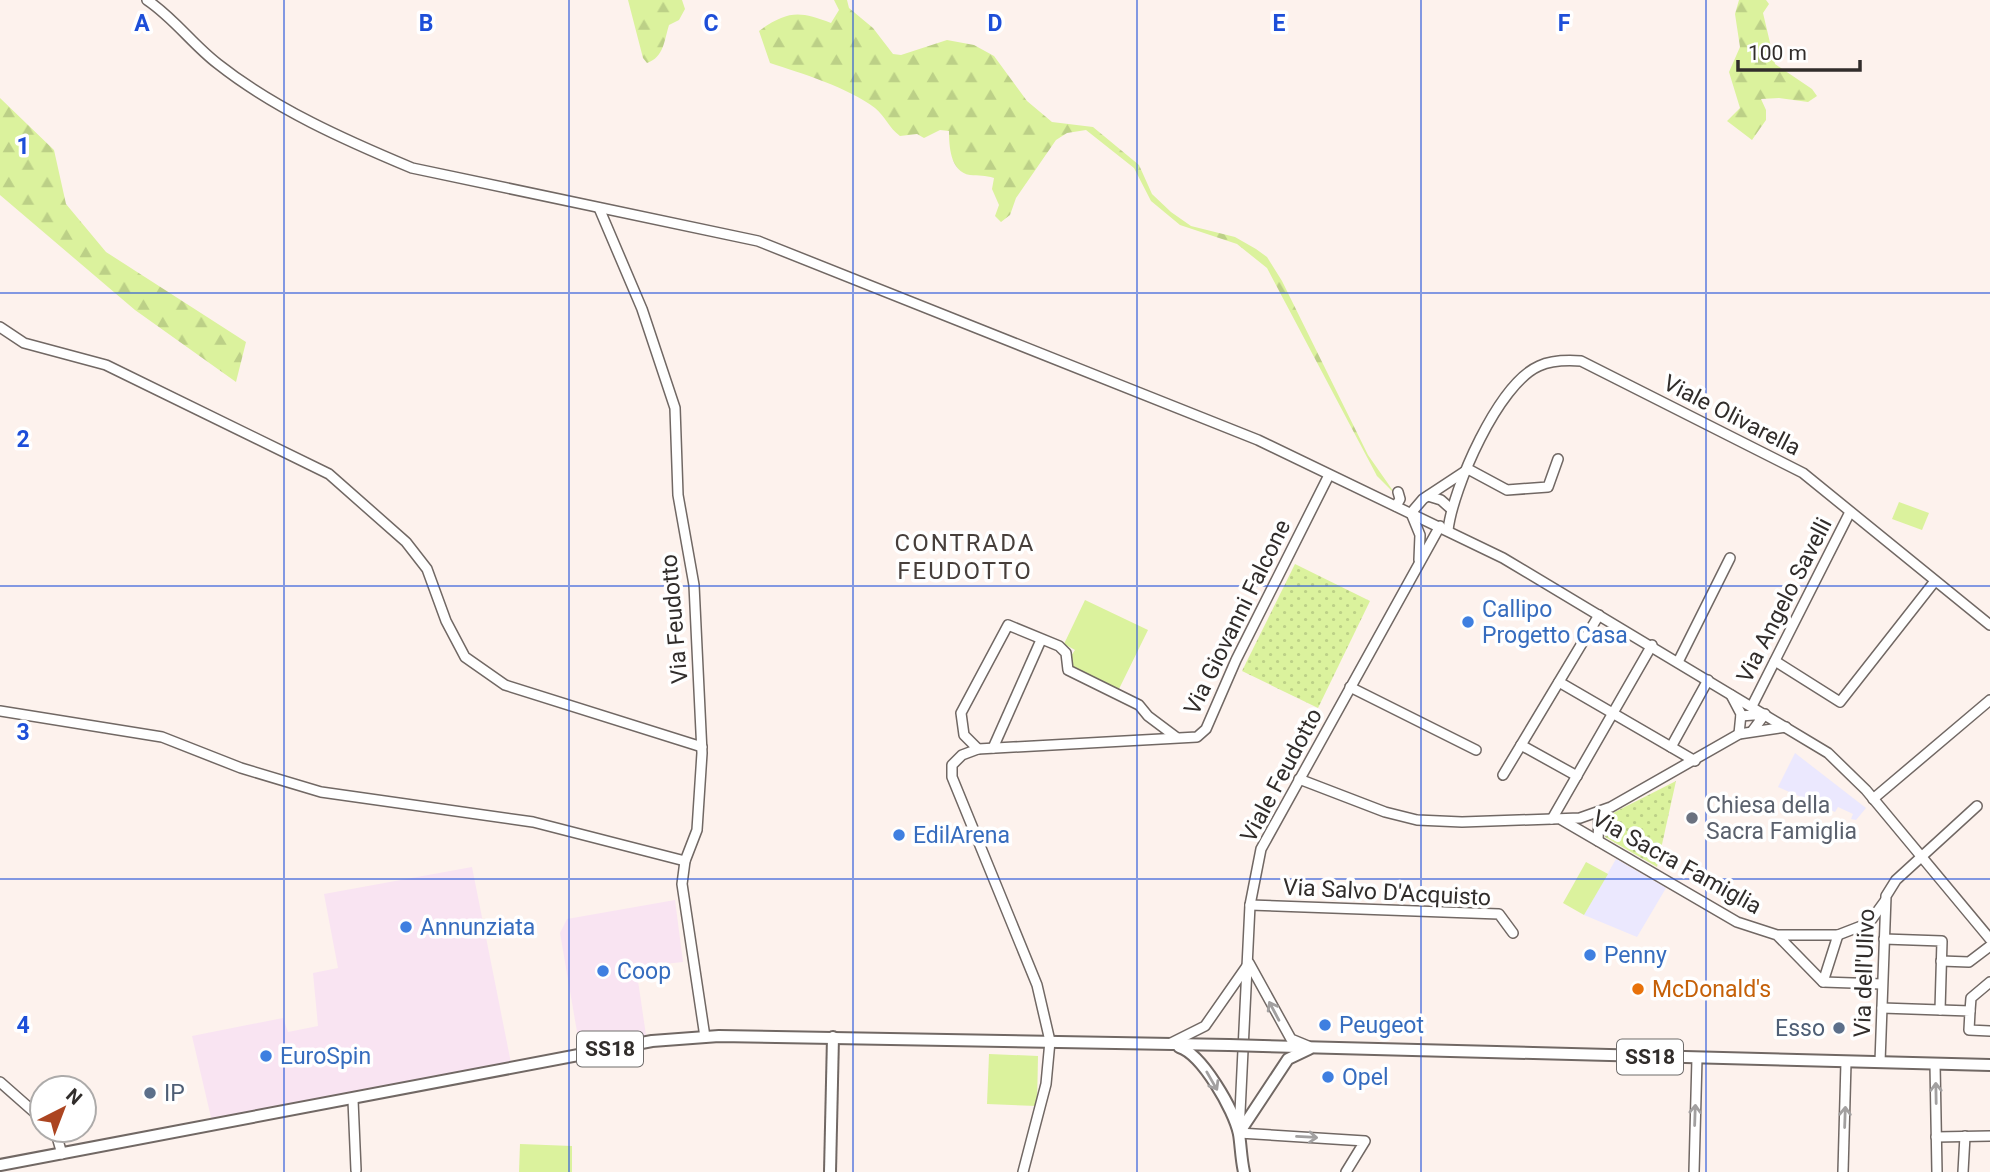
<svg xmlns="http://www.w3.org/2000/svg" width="1990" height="1172" viewBox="0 0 1990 1172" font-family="Roboto,sans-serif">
<defs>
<pattern id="forest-firs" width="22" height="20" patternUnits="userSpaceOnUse" patternTransform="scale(1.75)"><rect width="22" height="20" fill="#dbf29d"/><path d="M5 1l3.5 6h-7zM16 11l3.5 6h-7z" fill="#bcd087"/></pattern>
<pattern id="park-dots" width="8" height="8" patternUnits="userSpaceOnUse" patternTransform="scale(1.75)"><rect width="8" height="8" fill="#dbf29d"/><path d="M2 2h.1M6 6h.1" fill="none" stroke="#bcd087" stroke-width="1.8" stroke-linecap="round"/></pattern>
</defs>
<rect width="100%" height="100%" fill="#fdf2ed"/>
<g fill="#f9e4f2">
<polygon points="472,867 512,1068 213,1126 192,1036 283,1018 288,1032 318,1026 313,973 338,968 324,894"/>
<polygon points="675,900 683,962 636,967 647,1042 581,1055 560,933 567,919"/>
</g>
<g fill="#ebe8fe">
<polygon points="1795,753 1866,808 1856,820 1851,819 1853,814 1838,807 1835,812 1778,787"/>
<polygon points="1616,859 1666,888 1637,937 1584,915"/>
</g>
<g fill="#dbf29d">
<polygon points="1899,502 1929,513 1922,530 1892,519"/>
<polygon points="1085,600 1148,630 1118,691 1071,667 1069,659 1075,650 1064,644"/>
<polygon points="1586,862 1608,874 1584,915 1563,903"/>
<polygon points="989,1054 1038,1056 1037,1106 987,1104"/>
<polygon points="520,1144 572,1146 572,1172 519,1172"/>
</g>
<g fill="url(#forest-firs)">
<path d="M628 0H682L685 9 679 20 669 25C664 41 664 57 647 63L643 58Z"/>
<path d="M834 0H847L849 8 873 28 893 54 901 55 947 40 974 45 994 56 1027 101 1052 122 1093 127 1139 165 1152 194 1171 212 1191 226 1235 237 1256 249 1267 257 1282 281 1368 455 1396 495 1377 476 1267 268 1237 244 1180 225 1151 201 1134 168 1086 130 1067 133 1056 140 1016 198 1010 215 1001 222 995 216 999 205 992 189 994 178C985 175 979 176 970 175 950 172 949 145 949 131L940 130 924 138 917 134 900 136C889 128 885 116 875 108 849 88 801 73 770 63L759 31C788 10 800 11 831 23L839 10Z"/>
<polygon points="1739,0 1766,0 1769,4 1763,13 1775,64 1812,89 1817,96 1808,102 1779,98 1761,99 1766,110 1766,120 1752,140 1727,121 1740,108 1729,72 1740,47 1735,14"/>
<polygon points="0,98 54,150 66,204 106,252 246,342 236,382 135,310 0,195"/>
</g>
<g fill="url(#park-dots)">
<polygon points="1295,564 1370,601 1318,708 1242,671"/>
<polygon points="1676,781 1657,867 1605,837 1607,816"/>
</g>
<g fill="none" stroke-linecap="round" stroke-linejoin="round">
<defs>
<g id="minor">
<path d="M147 0C174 18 193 45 218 64 275 109 345 140 412 168L758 241 1258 440 1503 558 1828 753 1866 790 1990 939"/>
<polyline points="599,208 642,309 675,408 678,495 694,585 702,753 697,830 685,861 682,884 705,1037"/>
<polyline points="0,327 24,343 106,365 329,474 406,542 427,569 446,621 465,657 505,685 702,747"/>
<polyline points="1468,469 1507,490 1548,487 1558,459"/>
<polyline points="1428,496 1441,500 1450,508"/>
<polyline points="1396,506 1400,499 1398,492"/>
<path d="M1448 530C1453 488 1498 384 1539 366 1552 360 1567 360 1581 361L1803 473 1990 625"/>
<polyline points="1419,560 1420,535 1411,513 1423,499 1467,470"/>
<polyline points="1775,661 1840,702 1935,581"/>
<polyline points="1678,662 1730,558"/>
<polyline points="1559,682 1695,761"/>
<polyline points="1350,687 1476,750"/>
<polyline points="1731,695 1741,714 1739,734"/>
<polyline points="1752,706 1850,512"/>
<polyline points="0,711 162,737 241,768 321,792 533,822 685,861"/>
<polyline points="1741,716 1765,714 1753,730"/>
<polyline points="1521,745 1577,776"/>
<polyline points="1671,747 1708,680"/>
<polyline points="993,748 1041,640"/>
<polyline points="978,749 964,735 961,713 1008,625 1059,646 1066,653 1068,670 1139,705 1148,716 1176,737"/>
<polyline points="1503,775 1599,615"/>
<polyline points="1299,779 1385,812 1417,820 1462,822 1580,818 1611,807 1739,734 1786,727"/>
<polyline points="1873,799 1990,700"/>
<polyline points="1552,819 1652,645"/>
<polyline points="1562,820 1737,922 1777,935 1823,982 1838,935 1777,935"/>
<polyline points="1598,841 1599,812"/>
<polyline points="1250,905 1499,914 1513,933"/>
<polyline points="1838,935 1869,923 1885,901"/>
<polyline points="1884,939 1942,941 1940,1010"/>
<polyline points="1941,961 1969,962 1990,946"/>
<polyline points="1823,982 1882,984"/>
<polyline points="1882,1008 1970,1011 1969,1030 1990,1031"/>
<polyline points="1970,1011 1971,998 1990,982"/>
<polyline points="1171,1043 1205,1026 1249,963 1291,1039 1308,1046"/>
<polyline points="1880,1062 1886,896 1896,880 1977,806"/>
<polyline points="1935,1064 1937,1172"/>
<polyline points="0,1082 42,1119"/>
<polyline points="353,1100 356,1170"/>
<polyline points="55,1130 62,1154"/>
<polyline points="1936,1137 1990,1136"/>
<polyline points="1023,1172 1046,1084 1050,1041 1037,985 952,777 952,765 962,755 978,749 1197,737 1206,729 1236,660 1329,475"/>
<polyline points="1346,1172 1365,1141 1239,1133 1250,905 1261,849 1440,526"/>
<polyline points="1694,1172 1697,1058"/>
<polyline points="1843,1172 1846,1062"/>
<polyline points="1963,1172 1965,1136"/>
</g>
<g id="major">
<polyline points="1263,1046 1990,1065"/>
<path d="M1179 1047C1202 1054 1234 1110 1239 1134 1241 1147 1241 1159 1244 1172"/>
<polyline points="1239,1133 1288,1059 1309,1049"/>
<polyline points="0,1165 652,1041 719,1036 1229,1045"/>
<polyline points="830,1172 833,1037"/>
</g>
</defs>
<use href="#minor" stroke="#716864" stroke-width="12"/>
<use href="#major" stroke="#716864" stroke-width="14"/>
<use href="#minor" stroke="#fff" stroke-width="9"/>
<use href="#major" stroke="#fff" stroke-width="10"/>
<defs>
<polyline id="major-bridge" points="1229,1045 1263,1046"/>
</defs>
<use href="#major-bridge" stroke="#716864" stroke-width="14" stroke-linecap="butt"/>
<use href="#major-bridge" stroke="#fff" stroke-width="10"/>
</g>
<defs><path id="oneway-shaft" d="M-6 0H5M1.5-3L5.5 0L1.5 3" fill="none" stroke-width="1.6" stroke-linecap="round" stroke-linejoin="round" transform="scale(1.75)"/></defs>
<g stroke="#a2a0a0">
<use href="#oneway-shaft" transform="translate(1274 1011) rotate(-118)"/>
<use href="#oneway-shaft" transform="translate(1212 1081) rotate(60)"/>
<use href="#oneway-shaft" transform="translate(1936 1093) rotate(-91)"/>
<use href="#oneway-shaft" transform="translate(1695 1115) rotate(-88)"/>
<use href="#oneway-shaft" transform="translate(1845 1117) rotate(-88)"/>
<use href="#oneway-shaft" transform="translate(1307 1137) rotate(3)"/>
</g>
<path fill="none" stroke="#1d4ed8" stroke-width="2" stroke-opacity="0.55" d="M284 0V1172M569 0V1172M853 0V1172M1137 0V1172M1421 0V1172M1706 0V1172M0 293H1990M0 586H1990M0 879H1990"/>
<g fill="#3f7fe0" stroke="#fff" stroke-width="2.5">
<circle cx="1468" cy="622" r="7"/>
<circle cx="899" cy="835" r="7"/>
<circle cx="406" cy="927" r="7"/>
<circle cx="1590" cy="955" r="7"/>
<circle cx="603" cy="971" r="7"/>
<circle cx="1325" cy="1025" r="7"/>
<circle cx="266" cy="1056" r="7"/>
<circle cx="1328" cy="1077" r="7"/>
</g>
<circle fill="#6b7280" stroke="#fff" stroke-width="2.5" cx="1692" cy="818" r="7"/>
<circle fill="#e8710a" stroke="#fff" stroke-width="2.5" cx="1638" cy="989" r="7"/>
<g fill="#5c6f8a" stroke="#fff" stroke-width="2.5">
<circle cx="1839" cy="1028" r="7"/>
<circle cx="150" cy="1093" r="7"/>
</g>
<g text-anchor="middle" stroke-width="7" stroke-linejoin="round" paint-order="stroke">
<g fill="#fff" stroke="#6f6c6b" stroke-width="2">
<rect x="577" y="1031.5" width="66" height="35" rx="5"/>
<rect x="1617" y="1039.5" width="66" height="35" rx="5"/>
</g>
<g font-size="21" font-weight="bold" fill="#312d2b">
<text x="610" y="1056">SS18</text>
<text x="1650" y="1064">SS18</text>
</g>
<g font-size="23" fill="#312d2b" stroke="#fff">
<text transform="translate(1732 415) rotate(27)" y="8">Viale Olivarella</text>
<text transform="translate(1784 600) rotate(-63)" y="8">Via Angelo Savelli</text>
<text transform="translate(1237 617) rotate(-64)" y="8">Via Giovanni Falcone</text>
<text transform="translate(674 619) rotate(-95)" y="8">Via Feudotto</text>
<text transform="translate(1281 775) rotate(-62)" y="8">Viale Feudotto</text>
<text transform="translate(1677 862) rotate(29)" y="8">Via Sacra Famiglia</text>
<text transform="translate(1387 892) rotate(3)" y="8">Via Salvo D'Acquisto</text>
<text transform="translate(1864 973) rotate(-88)" y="8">Via dell'Ulivo</text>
</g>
<g font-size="23" fill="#366cbe" stroke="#fff" text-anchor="start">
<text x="1482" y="617">Callipo<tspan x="1482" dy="26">Progetto Casa</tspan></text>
<text x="913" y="843">EdilArena</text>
<text x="420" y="935">Annunziata</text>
<text x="1604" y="963">Penny</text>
<text x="617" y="979">Coop</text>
<text x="1339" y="1033">Peugeot</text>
<text x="280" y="1064">EuroSpin</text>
<text x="1342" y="1085">Opel</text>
</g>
<g font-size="23" fill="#5b616d" stroke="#fff" text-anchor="start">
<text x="1706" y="813">Chiesa della<tspan x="1706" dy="26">Sacra Famiglia</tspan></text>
</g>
<g font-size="23" fill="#c56008" stroke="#fff" text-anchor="start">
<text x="1652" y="997">McDonald's</text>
</g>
<g font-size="23" fill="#4e5e75" stroke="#fff" text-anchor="end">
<text x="1825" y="1036">Esso</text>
<text x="164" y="1101" text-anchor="start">IP</text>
</g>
<g font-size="24" letter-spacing="2" fill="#473f3b" stroke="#fff">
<text x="965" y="551">CONTRADA<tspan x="965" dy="28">FEUDOTTO</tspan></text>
</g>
</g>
<g font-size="23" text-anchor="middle" font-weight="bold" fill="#1d4ed8" stroke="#fff" stroke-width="7" stroke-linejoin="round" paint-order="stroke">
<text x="142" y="31">A</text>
<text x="426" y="31">B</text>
<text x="711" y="31">C</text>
<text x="995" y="31">D</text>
<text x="1279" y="31">E</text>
<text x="1564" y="31">F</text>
<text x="23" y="154">1</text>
<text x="23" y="447">2</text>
<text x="23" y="740">3</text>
<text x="23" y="1033">4</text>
</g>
<g transform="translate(63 1109) rotate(42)"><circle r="33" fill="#ffffff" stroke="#adabaa" stroke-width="2"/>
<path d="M0-5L12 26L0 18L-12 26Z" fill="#ac4521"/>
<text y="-10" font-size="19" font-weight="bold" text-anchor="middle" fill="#312d2b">N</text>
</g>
<path d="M1738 60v10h122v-10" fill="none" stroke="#312d2b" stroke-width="3.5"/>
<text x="1748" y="60" font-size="21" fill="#312d2b" stroke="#ffffff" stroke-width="5" paint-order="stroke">100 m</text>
</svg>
